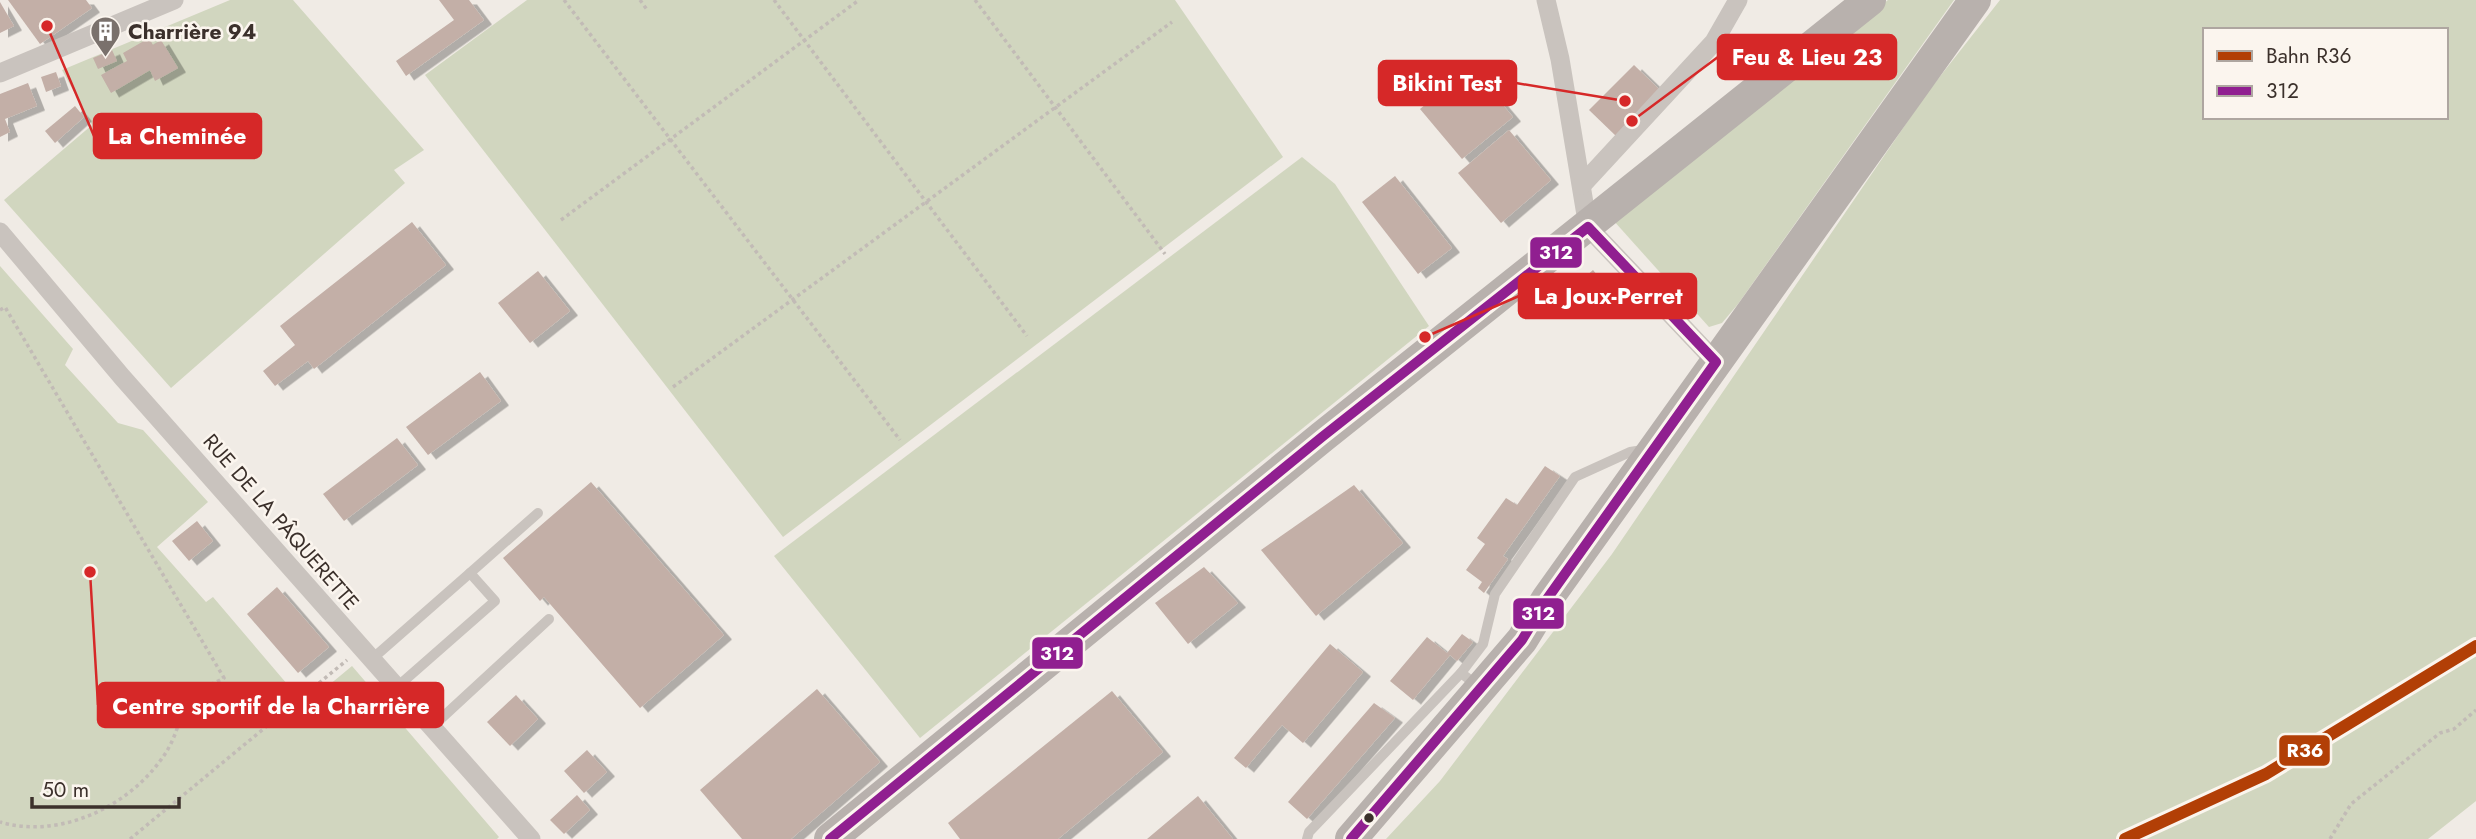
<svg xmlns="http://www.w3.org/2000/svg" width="2476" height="839" viewBox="0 0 2476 839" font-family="Jost,sans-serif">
<defs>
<filter id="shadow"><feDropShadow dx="8" dy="4.5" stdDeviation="0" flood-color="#0004"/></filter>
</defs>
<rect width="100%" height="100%" fill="#f0ebe5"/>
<g fill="#d1d6bf" fill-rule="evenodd">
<polygon points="230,0 293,0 424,150 394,170 405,183 171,388 4,200 92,125 62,70"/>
<polygon points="527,0 1175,0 1283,157 783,537 425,75"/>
<polygon points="1888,0 1954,0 1738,304 1722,323 1709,327 1613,220"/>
<path d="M2000 0H2476V801L2428 839H1386L1440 781 1612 554 1927 93ZM2205 30H2446V117H2205Z"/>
<polygon points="1302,157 1335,184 1429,326 920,738 774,556"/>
<polygon points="0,266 73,349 65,365 118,423 143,430 208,502 157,547 206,602 213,597 305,705 352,666 499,837 497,839 0,839"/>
</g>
<g fill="#c3afa7" filter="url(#shadow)">
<polygon points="8,0 86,0 92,8 40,44"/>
<polygon points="439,0 469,0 484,20 406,76 396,61 454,20"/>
<polygon points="0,2 14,26 0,33"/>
<polygon points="149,38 153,45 161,40 178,68 155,81 150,70 111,93 101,75 127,61 123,53"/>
<polygon points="112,50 117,61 98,69 93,58"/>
<polygon points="1634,65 1661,91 1617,137 1589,110"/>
<polygon points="1471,67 1513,117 1462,159 1420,109"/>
<polygon points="56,72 61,86 46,92 41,77"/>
<polygon points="28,83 37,106 5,119 10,132 0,137 0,94"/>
<polygon points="75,106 84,117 55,143 45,131"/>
<polygon points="1509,130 1551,180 1501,223 1458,173"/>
<polygon points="1395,176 1452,248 1418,274 1362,202"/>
<polygon points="412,222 446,265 314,369 308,361 275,386 263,371 295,345 280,326"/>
<polygon points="1593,270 1611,292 1601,299 1584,278"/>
<polygon points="538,271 570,311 530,343 498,303"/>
<polygon points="480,372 501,401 428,455 406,427"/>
<polygon points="397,438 418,465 344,521 323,494"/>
<polygon points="1545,466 1560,476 1503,556 1508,559 1484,593 1478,588 1482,582 1466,570 1485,544 1477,538 1506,498 1517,505"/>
<polygon points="591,482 724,635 640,708 544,597 540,601 503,558"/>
<polygon points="1354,485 1403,543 1316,616 1261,550"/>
<polygon points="197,521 213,541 189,561 172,541"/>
<polygon points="1204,567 1238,603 1188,644 1155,603"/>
<polygon points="277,587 329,647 298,673 247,614"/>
<polygon points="1462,634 1473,642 1457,661 1450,655 1413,700 1390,681 1427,637 1447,653"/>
<polygon points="1330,644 1363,672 1303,743 1282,725 1246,768 1234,758"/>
<polygon points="817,689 880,762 791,839 742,839 700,790"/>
<polygon points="1112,691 1163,752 1058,839 960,839 948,823"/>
<polygon points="516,695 538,719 510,746 487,722"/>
<polygon points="1374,703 1395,718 1307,819 1288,802"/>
<polygon points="587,750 607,772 584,793 564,771"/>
<polygon points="577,795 590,810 564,834 550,820"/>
<polygon points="1198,796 1233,839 1147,839"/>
</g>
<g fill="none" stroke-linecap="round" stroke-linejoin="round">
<g stroke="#c2bbb6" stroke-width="3.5" stroke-dasharray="3.5 3.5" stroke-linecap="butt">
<polyline points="564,0 900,440"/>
<polyline points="640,0 648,11"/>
<polyline points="774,0 1027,336"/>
<polyline points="975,0 1165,254"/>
<polyline points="561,220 859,0"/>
<path d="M0 310 5 307 224 678 186 697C180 720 175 742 160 761 125 809 57 839 0 822"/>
<polyline points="673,387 1172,22"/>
<polyline points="130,839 347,660"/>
<polyline points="2330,839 2351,804 2440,733 2454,729 2476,710"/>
</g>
<g stroke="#c9c3be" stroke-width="10">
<polyline points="470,573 538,513"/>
<polyline points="372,659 470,573 495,601 397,687"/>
<polyline points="1461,673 1483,644 1495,594 1575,477 1630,452 1643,450"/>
<polyline points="432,727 549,619"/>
<polyline points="1307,839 1309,832 1461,673 1478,686"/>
</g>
<g stroke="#c9c3be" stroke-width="19">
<polyline points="1546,0 1560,59 1588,227 1716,362"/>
<polyline points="0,73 174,0"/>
<polyline points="1582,185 1714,42 1738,0"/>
<polyline points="0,232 122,377 531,839"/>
</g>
<g stroke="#b8b1ad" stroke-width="32">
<polyline points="830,839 1322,437 1870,0"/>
<polyline points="1351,839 1522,640 1547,599 1975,0"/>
</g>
<defs>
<polyline id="bus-1" points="830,839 1322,437 1588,227 1716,362 1547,599 1522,640 1351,839"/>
</defs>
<use href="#bus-1" stroke="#fbf5ee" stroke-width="16"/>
<use href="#bus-1" stroke="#901f90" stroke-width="10"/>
<defs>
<polyline id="rail-1" points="2125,839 2266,774 2476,646"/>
</defs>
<use href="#rail-1" stroke="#fbf5ee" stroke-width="18"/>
<use href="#rail-1" stroke="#b23f06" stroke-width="12"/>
</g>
<defs>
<symbol id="building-pin" viewBox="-11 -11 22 30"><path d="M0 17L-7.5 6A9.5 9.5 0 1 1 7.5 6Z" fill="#7a716c" stroke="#fbf5ee"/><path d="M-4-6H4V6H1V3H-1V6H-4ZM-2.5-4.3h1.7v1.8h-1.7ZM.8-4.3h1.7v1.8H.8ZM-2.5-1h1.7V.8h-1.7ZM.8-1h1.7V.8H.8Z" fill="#fff"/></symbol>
</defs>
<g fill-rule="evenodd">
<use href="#building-pin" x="88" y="14" width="35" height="47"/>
</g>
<circle fill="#3b302b" stroke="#fbf5ee" stroke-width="2.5" cx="1369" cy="818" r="6"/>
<g text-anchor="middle" stroke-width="5" stroke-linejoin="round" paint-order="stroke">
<g font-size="21" font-weight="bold" fill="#3b302b" stroke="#fbf5ee" text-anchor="start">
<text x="128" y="39">Charrière 94</text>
</g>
<g font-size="21" fill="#3b302b" stroke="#fbf5ee">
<text transform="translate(281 522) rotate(49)" y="7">RUE DE LA PÂQUERETTE</text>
</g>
</g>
<path fill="none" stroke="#d62828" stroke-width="2.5" d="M1632 121L1718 57M1625 101L1516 83M47 26L94 136M1425 337L1519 296M90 572L98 705"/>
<g fill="#d62828" stroke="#fbf5ee" stroke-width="2.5">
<circle cx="1632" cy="121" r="7"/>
<circle cx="1625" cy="101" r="7"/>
<circle cx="47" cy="26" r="7"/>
<circle cx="1425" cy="337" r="7"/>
<circle cx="90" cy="572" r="7"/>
</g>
<g fill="#d62828" stroke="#d62828" stroke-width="2.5">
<rect x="1718" y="35" width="178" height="44" rx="7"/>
<rect x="1379" y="61" width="137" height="44" rx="7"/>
<rect x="94" y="114" width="167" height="44" rx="7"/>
<rect x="1519" y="274" width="177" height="44" rx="7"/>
<rect x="98" y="683" width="345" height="44" rx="7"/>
</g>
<g font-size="23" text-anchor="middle" font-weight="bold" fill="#fff">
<text x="1807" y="65">Feu &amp; Lieu 23</text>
<text x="1447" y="91">Bikini Test</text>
<text x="177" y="144">La Cheminée</text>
<text x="1608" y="304">La Joux-Perret</text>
<text x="271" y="714">Centre sportif de la Charrière</text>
</g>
<g stroke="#fbf5ee" stroke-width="2.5">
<rect x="1529" y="236" width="54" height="33" rx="7" fill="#901f90"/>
<rect x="1512" y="597" width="53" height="33" rx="7" fill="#901f90"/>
<rect x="1031" y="636" width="53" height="34" rx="7" fill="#901f90"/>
<rect x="2278" y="734" width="53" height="33" rx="7" fill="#b23f06"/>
</g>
<g font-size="19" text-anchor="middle" font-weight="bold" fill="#fff">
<text x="1556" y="259">312</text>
<text x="1538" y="620">312</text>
<text x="1057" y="660">312</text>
<text x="2305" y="757">R36</text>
</g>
<rect x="2203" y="28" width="245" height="91" fill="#fbf5ee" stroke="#aea6a0" stroke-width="2"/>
<rect x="2217" y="51" width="35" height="10" fill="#b23f06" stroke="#aea6a0" stroke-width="2"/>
<text x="2266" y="63" font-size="21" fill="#3b302b">Bahn R36</text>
<rect x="2217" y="86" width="35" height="10" fill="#901f90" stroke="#aea6a0" stroke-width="2"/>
<text x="2266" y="98" font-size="21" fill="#3b302b">312</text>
<path d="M32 797v10h147v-10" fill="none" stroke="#3b302b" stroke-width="3.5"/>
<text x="42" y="797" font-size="21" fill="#3b302b" stroke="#fbf5ee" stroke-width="5" paint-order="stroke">50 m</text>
</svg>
